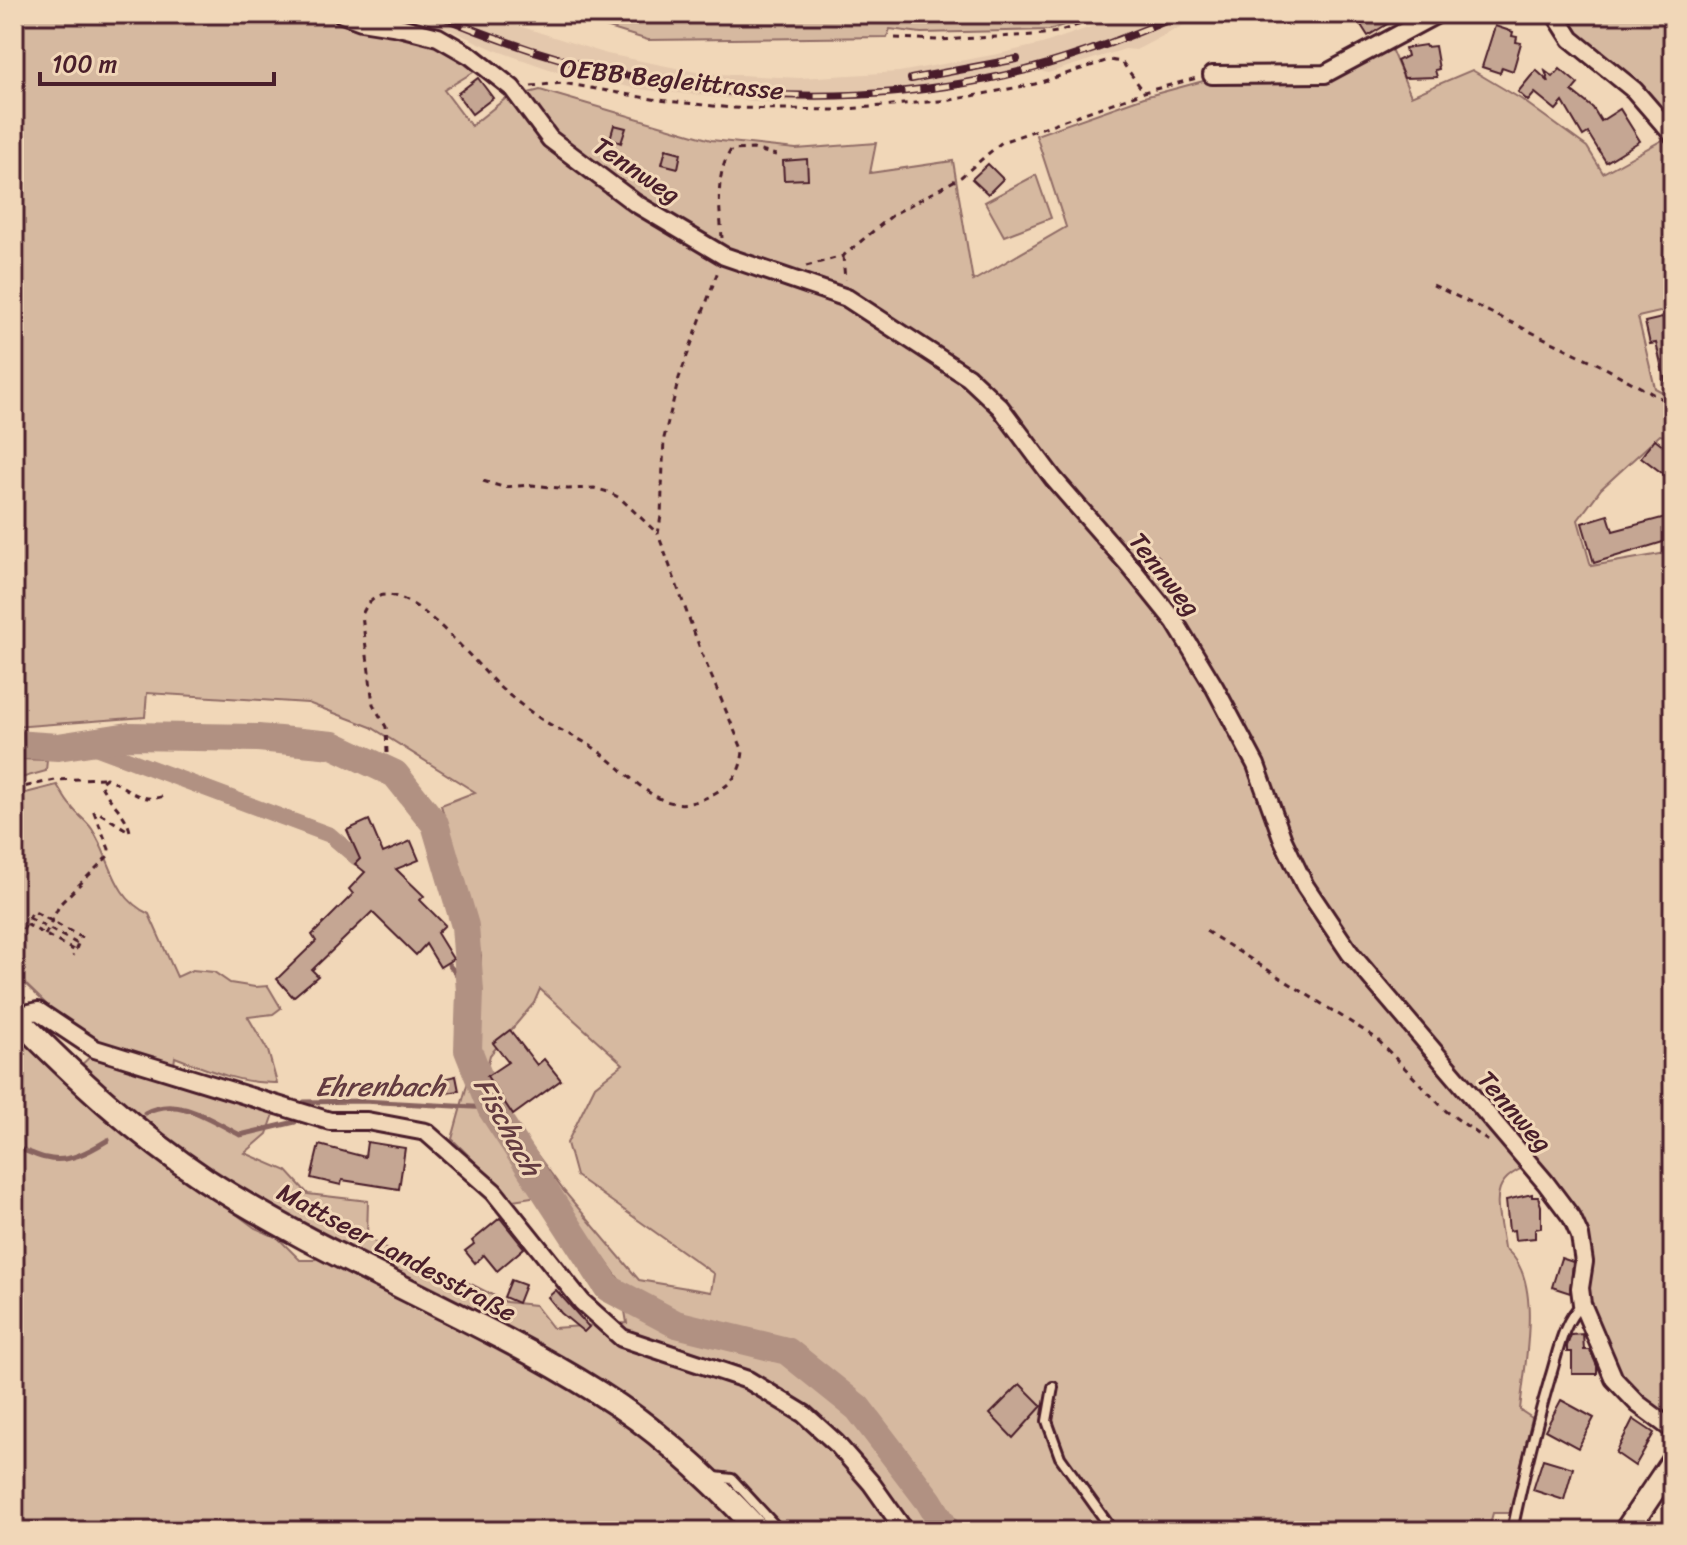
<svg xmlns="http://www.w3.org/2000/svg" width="1687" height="1545" viewBox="0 0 1687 1545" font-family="Sriracha,sans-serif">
<rect width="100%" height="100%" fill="#f1d7b8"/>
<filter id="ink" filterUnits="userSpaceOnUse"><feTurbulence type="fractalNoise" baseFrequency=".0125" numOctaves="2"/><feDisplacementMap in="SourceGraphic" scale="16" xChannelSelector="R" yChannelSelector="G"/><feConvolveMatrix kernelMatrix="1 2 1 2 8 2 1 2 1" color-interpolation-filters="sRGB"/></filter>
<g filter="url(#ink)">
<polygon fill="#e4c8ad" points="414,14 482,14 607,54 701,73 800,78 899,72 998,54 1042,44 1128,14 1205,14 1136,50 1125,49 1048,73 1040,71 1000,80 897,96 817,101 765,102 638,89 555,71 495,50"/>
<g fill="#d6b9a0" stroke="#906c66" stroke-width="2" fill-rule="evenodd">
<path d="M14 14H333C345 18 358 23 370 26 408 35 449 39 475 71L444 90 471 126 505 99 540 90 711 140 796 149 876 143 870 173 953 161 973 281 1066 227 1036 135 1144 97 1207 80H1310L1389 44 1411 96 1472 70 1521 99 1587 147 1603 173 1668 137 1673 148V309L1638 317 1655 388 1666 394 1673 414V438L1660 435 1601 489 1578 520 1591 566 1666 553 1673 557 1672 1421 1638 1398 1617 1375 1585 1299 1587 1253 1536 1163C1484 1179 1498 1203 1504 1248 1545 1276 1524 1366 1520 1410L1532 1418 1510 1513H1493L1488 1531H14V1028L44 1062 106 1118 255 1228 278 1238 300 1260H314L336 1241 273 1211 181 1153 78 1068 92 1055 74 1031 14 973V796L57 785C62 792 65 800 71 806 77 815 86 820 92 829 112 860 112 897 149 914L177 977 192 970 214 972 230 983 255 987 268 986 281 1008 273 1014 248 1017 268 1051 277 1083C241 1084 208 1070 175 1057L172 1082 274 1114 267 1134 245 1153 287 1171 308 1194 368 1201 367 1237 393 1253 473 1285 506 1302 535 1305 553 1328 627 1323 620 1281 557 1193 513 1200 452 1139 477 1049 481 955 441 805 475 792 371 727 308 703 147 693 145 717 14 727ZM540 989 623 1064 595 1086 567 1143 576 1176 714 1274 711 1292 639 1280 563 1190 497 1100 485 1075 490 1055 534 1003Z"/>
<polygon points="563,14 1096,14 1049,30 921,33 890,29 887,37 648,40"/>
<polygon points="1559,14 1673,14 1673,127 1577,42"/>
<polygon points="1036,175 1051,218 1004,236 985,202"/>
<polygon points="14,759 47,760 46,771 14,780"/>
</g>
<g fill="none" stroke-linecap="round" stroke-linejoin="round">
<g stroke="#88635f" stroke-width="5">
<polyline points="449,965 470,991"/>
<path d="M145 1113C177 1095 211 1120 240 1135L295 1122 304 1102 363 1101 491 1108"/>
<path d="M14 1149C27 1149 34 1156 46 1158 68 1164 90 1151 108 1140"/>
</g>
<polyline stroke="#b19182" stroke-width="16" points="87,744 330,835 357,858"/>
<polyline stroke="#b19182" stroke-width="28" points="14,744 58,747 129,736 258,738 333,745 395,774 435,824 465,926 470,991 468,1050 491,1108 608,1288 676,1324 787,1351 858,1408 929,1501 947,1531"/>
</g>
<g fill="#c5a693" stroke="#4a1f2b" stroke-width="2">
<polygon points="1354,14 1384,14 1389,23 1368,36"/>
<polygon points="1495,26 1513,32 1512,36 1517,37 1516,42 1521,43 1513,71 1502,67 1500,73 1482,67"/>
<polygon points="1425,45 1426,47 1435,46 1439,69 1435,70 1437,77 1404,78 1397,61 1407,56 1405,48"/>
<polygon points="1560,69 1578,84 1572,91 1593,108 1601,121 1620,109 1640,141 1606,162 1588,133 1583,136 1563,102 1556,110 1535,93 1528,101 1518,92 1536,70 1549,82 1545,71 1553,77"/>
<polygon points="478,78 493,98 472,114 457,94"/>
<polygon points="614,125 626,128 621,143 610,139"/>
<polygon points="666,149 681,153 678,168 662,164"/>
<polygon points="807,159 808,179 784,180 783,161"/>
<polygon points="988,164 1003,179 988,194 972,179"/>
<polygon points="1671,316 1673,394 1668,394 1656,343 1650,344 1645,322"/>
<polygon points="1655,439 1673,453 1673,467 1666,476 1641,457"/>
<polygon points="1608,515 1613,531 1673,515 1673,539 1594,563 1582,523"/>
<polygon points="1148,547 1159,557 1147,570 1138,558"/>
<polygon points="369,820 383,853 411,841 419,860 396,869 424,896 420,900 445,925 437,933 453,959 440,967 426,944 416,955 372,912 312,970 318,976 293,997 277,979 316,941 312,935 353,894 349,889 365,872 355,864 360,859 347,830"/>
<polygon points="510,1030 537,1065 544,1059 561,1080 513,1115 487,1076 508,1062 493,1043"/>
<polygon points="456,1076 459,1091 446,1093 443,1079"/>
<polygon points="367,1142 405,1148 399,1189 342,1180 341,1185 311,1178 319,1145 365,1157"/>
<polygon points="1532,1194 1532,1197 1538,1197 1541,1206 1541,1228 1535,1229 1535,1238 1515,1240 1514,1230 1509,1231 1506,1200"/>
<polygon points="500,1218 524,1248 497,1271 484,1255 475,1263 465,1251 474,1244 472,1241"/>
<polygon points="1561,1258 1573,1262 1570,1293 1552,1287"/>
<polygon points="511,1280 525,1285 518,1303 504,1297"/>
<polygon points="556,1290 589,1327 584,1332 561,1313 548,1297"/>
<polygon points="1583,1334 1584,1350 1590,1350 1597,1366 1597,1374 1572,1374 1572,1352 1567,1352 1567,1346 1571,1335"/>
<polygon points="1020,1384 1042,1406 1013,1438 990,1414"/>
<polygon points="1561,1400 1594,1418 1578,1448 1545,1430"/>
<polygon points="1633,1419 1654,1433 1635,1466 1616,1453"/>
<polygon points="1543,1459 1573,1468 1564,1500 1533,1490"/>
</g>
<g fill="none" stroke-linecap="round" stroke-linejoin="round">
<defs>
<g id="service">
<polyline points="1053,1387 1047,1421 1060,1457 1113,1531"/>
<polyline points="715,1477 732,1479 780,1531"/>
<path d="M1512 1531C1523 1479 1535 1429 1550 1378 1558 1353 1562 1323 1582 1304"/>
</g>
<g id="minor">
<polyline points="342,14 361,21 399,27 438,37 471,56 512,88 550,139 635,203 724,256 847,298 968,377 1000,407 1053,478 1129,565 1175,622 1215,688 1256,765 1283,840 1305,886 1350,953 1545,1182 1572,1218 1580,1236 1584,1262 1580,1288 1582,1304 1614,1379 1638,1404 1673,1430"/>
<polyline points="1555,14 1571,39 1634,90 1673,135"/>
<polyline points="1212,75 1325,74 1437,14"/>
<polyline points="15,1016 38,1011 95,1049 310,1115 330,1121 367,1121 426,1132 494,1192 582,1302 622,1338 748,1380 804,1414 836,1443 871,1483 905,1531"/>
</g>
<g id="secondary">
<path d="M14 1015C73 1075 135 1133 206 1180 331 1261 473 1314 599 1393 659 1430 712 1480 759 1531"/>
<polyline points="1626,1531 1673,1461"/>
</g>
</defs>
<use href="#service" stroke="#4a1f2b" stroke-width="14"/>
<use href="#minor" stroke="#4a1f2b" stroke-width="22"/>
<use href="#secondary" stroke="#4a1f2b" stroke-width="28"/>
<g stroke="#4a1f2b" stroke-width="3" stroke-dasharray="6 6" stroke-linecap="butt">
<polyline points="895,38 938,40 1035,35 1057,32 1111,14"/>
<polyline points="531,86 563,83 658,100 732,108 835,110 951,100 1035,84 1109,60 1122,62 1144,92"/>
<path d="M722 238C720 208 714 177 731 150L753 149 776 155"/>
<polyline points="843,256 845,280"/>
<polyline points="806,266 843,256 894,214 961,177 1002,142 1144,92 1197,78"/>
<polyline points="1433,285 1600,365 1673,405"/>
<polyline points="483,481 503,487 532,485 568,489 594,488 608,492 620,498 658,534"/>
<path d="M387 753 386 727 373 704 362 615C389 547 481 673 504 691 515 700 526 709 538 717 558 731 582 738 601 753 638 780 664 824 715 793 733 783 741 772 743 751L702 654 658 534 661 516 664 438 679 378 719 268"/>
<polyline points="14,789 55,780 105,778"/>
<polyline points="29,918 78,944"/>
<polyline points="26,924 75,951"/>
<polyline points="23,930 33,911 81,937 73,956"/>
<polyline points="1206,931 1376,1038 1446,1111 1488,1141"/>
<path d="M45 935 60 904 108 856 109 849 94 812H98L130 832C127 813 107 801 100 783L106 778C127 786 139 805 164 796"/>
<polyline points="14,987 25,999"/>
</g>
<use href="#service" stroke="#f1d7b8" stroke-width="8"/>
<use href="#minor" stroke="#f1d7b8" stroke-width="16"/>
<use href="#secondary" stroke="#f1d7b8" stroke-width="22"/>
<defs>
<g id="rail">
<path d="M436 14C612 90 797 116 987 79 1054 66 1119 41 1182 14"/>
<polyline points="911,79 1017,59"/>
</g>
</defs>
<use href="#rail" stroke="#4a1f2b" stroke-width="8"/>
<use href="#rail" stroke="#f1d7b8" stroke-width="5" stroke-dasharray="15" stroke-linecap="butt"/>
</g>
</g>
<g text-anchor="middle" stroke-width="6" stroke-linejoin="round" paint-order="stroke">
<g font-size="26" fill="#4a1f2b" stroke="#f1d7b8">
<text transform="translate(672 79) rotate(6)" y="9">OEBB Begleittrasse</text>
<text transform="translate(637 170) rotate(34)" y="9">Tennweg</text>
<text transform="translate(1165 574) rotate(52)" y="9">Tennweg</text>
<text transform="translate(1515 1111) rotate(49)" y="9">Tennweg</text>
<text transform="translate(397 1252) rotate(28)" y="9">Mattseer Landesstraße</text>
</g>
<g font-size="28" font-style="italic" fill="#643c41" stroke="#f1d7b8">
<text x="380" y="1096">Ehrenbach</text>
<text transform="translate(508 1126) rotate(61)" y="10">Fischach</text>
</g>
</g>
<rect width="1687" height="1545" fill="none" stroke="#f1d7b8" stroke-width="48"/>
<rect x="24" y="24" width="1639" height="1497" fill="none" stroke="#4a1f2b" stroke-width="3" filter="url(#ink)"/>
<path d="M40 72v12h234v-12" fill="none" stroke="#4a1f2b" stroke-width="4"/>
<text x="52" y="72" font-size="24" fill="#4a1f2b" stroke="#f1d7b8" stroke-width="6" paint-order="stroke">100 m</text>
</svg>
